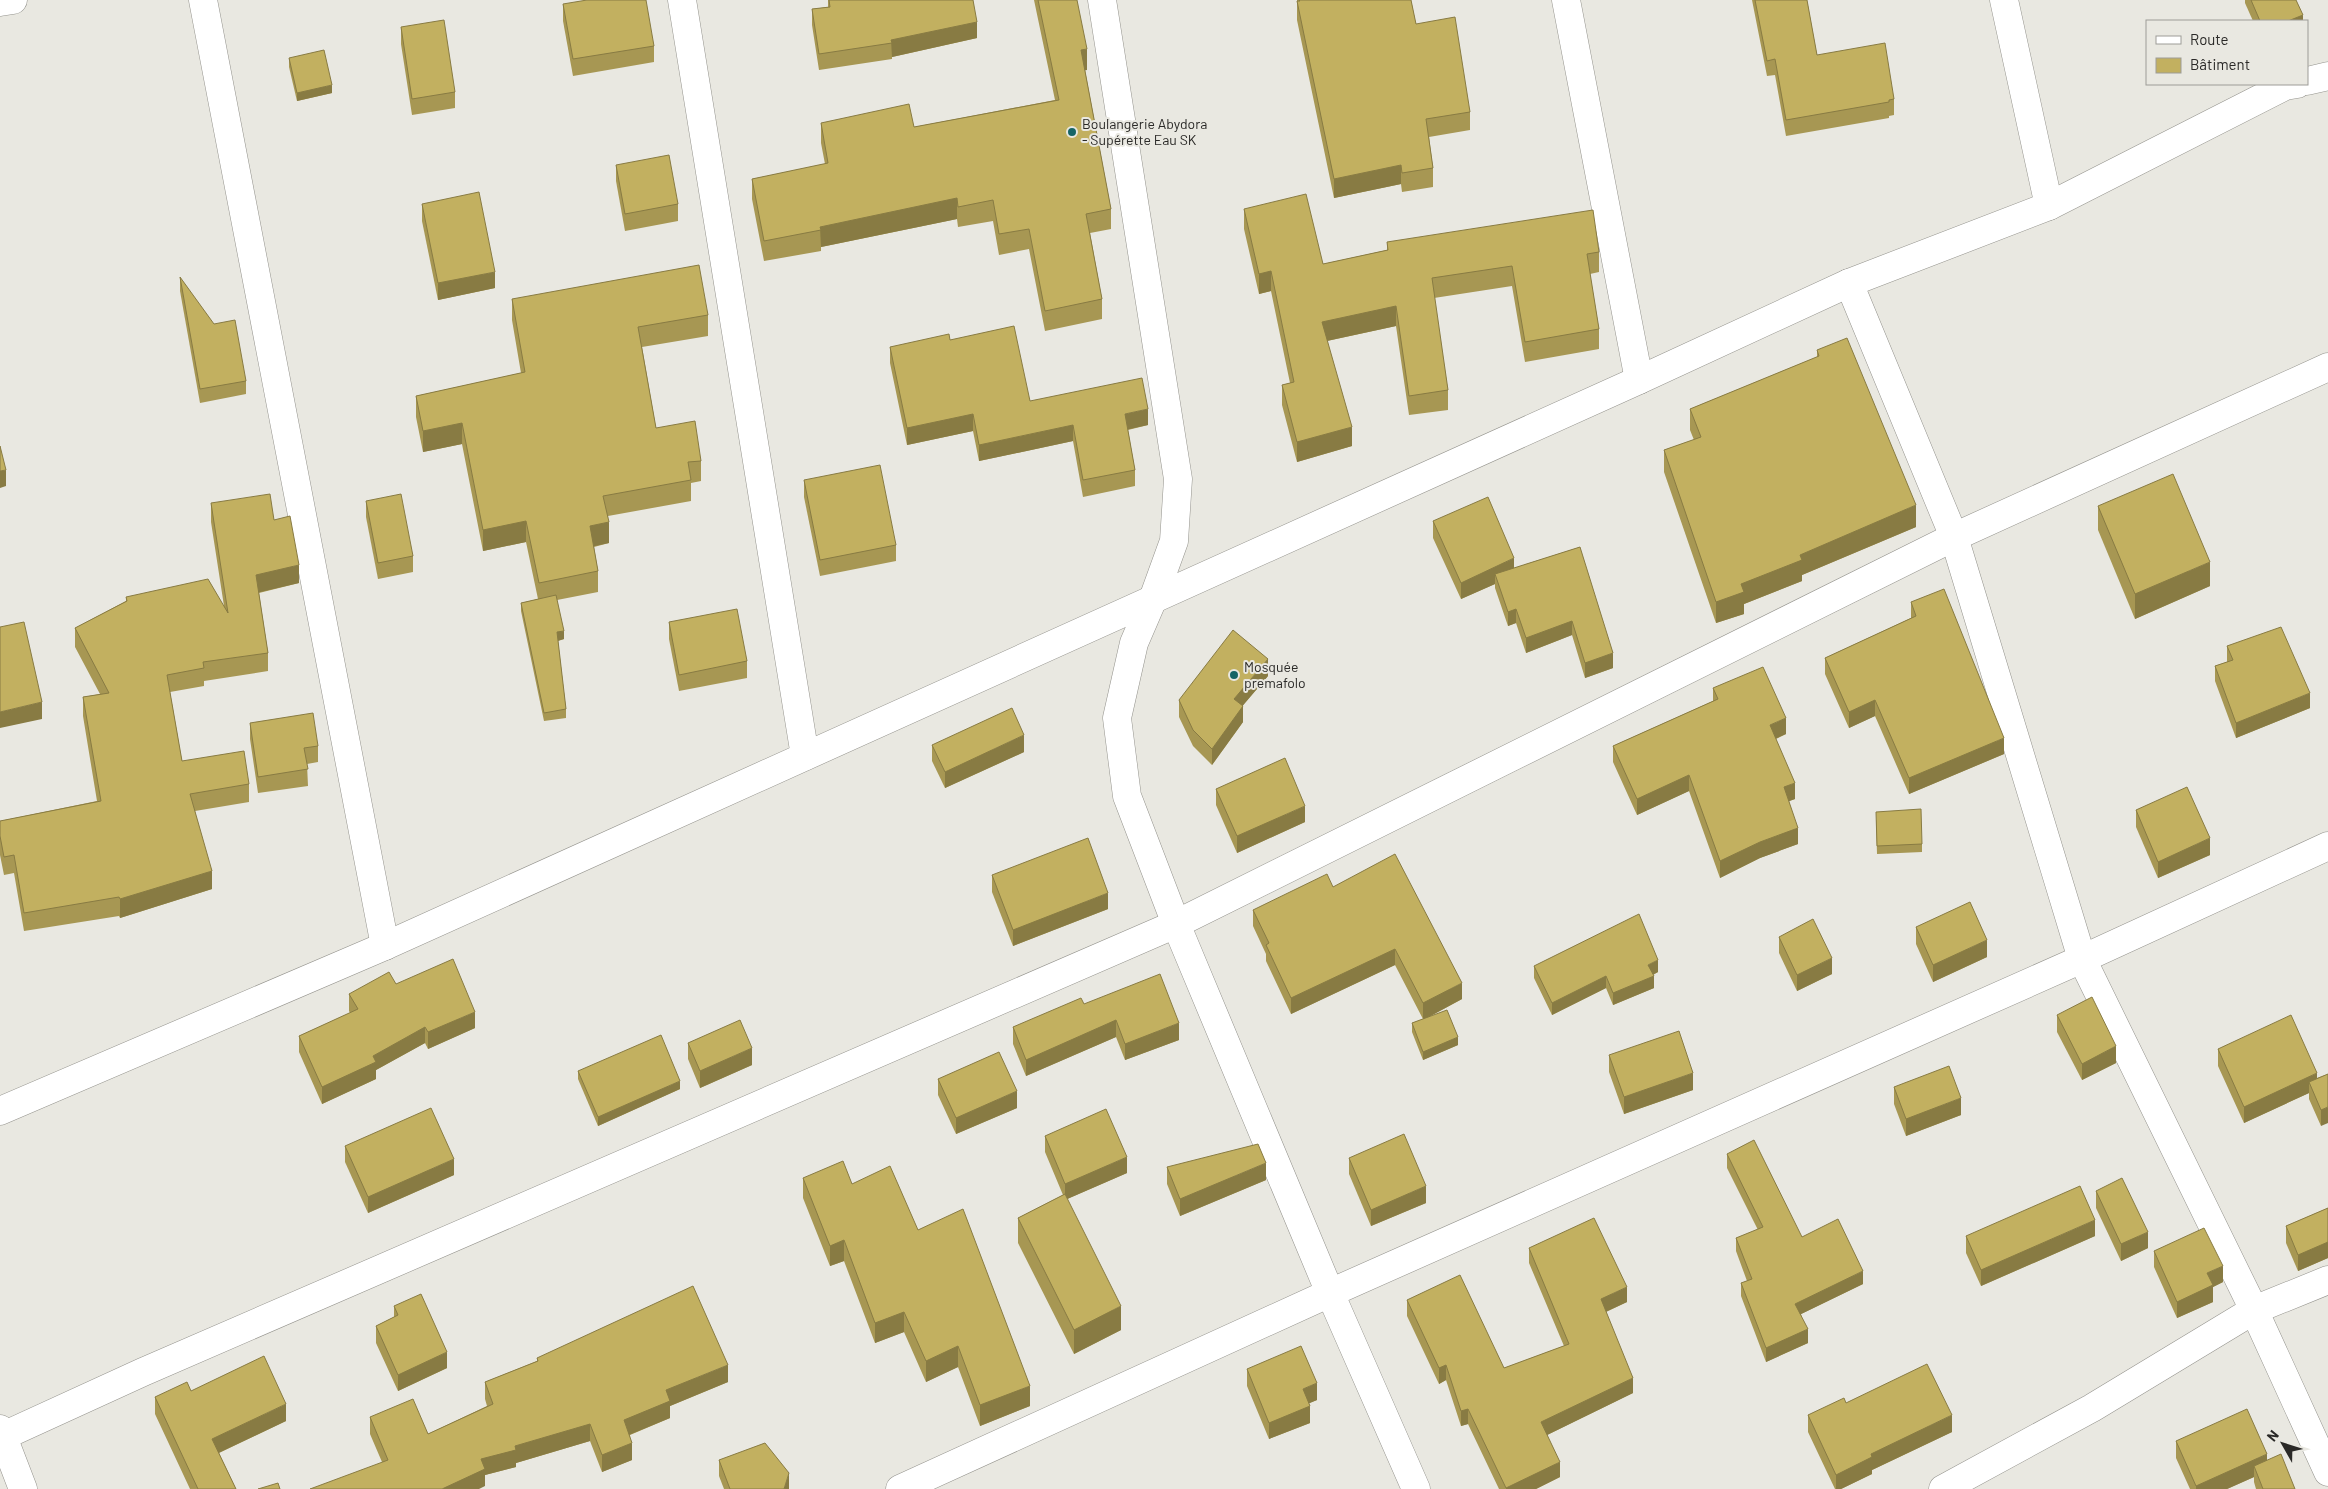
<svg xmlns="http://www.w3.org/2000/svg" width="2328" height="1489" viewBox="0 0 2328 1489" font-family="Barlow,sans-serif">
<rect width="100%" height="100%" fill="#e9e8e1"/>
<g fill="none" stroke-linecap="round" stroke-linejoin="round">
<defs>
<g id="minor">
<polyline points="203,0 385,946"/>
<polyline points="682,0 805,756"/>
<polyline points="1102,0 1178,479 1174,541 1153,599 1134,643 1117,718 1127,796 1176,924 1330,1293 1416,1489"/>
<polyline points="1566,0 1639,380"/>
<polyline points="2004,0 2049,206"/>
<polyline points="0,2 13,0"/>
<polyline points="2307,81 2328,76"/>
<polyline points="1849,283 1954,537 2082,959 2254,1310 2328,1472"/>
<polyline points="0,1111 385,946 1639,380 1849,283 2049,206 2285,86 2297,84"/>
<polyline points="0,1429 23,1489"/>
<polyline points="3,1436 143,1372 1176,924 1954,537 2328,367"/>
<polyline points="900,1489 1330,1293 2082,959 2328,846"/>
<polyline points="1943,1489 2092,1408 2254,1310 2328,1280"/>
</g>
</defs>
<use href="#minor" stroke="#94938d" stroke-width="29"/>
<use href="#minor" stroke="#fff" stroke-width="28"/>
</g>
<g fill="#a79753">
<polygon points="828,0 973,0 977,38 892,57 892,59 819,70 812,25 812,9 828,7"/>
<polygon points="1034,0 1077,0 1087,70 1085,70 1111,209 1111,229 1090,233 1102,299 1102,319 1045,331 1029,249 999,255 993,221 958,227 957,219 821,247 821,251 764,261 752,199 752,179 825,164 821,143 821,123 914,127 1055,100"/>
<polygon points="1297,0 1411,0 1416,24 1470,112 1470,130 1429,137 1433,168 1433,187 1402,192 1401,184 1334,198 1297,20"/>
<polygon points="1752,0 1807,0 1817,55 1894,99 1894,115 1889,116 1889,118 1786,136 1775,75 1767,76"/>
<polygon points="2245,0 2296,0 2303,21 2253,21 2245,3"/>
<polygon points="563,4 654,46 654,62 573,76 563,21"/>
<polygon points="401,27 455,92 455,108 412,115 401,44"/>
<polygon points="289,58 332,93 297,101 289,67"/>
<polygon points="616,165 678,204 678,221 625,231 616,181"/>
<polygon points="422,204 495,288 438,300 422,221"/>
<polygon points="1244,209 1323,264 1387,250 1387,242 1599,252 1599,272 1590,274 1599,329 1599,349 1525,362 1512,286 1434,298 1448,390 1448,410 1409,415 1396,326 1327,341 1352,446 1297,462 1282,405 1282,385 1290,383 1271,291 1259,294 1244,229"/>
<polygon points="180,277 246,381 246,394 200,403 180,291"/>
<polygon points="512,299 708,315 708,336 642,347 656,428 701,461 701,481 691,483 691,501 608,516 609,543 594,547 598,571 598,592 557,600 564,639 558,641 566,709 566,718 544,721 521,611 521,603 538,599 526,542 483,551 462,444 423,452 416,417 416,396 521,373 512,320"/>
<polygon points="950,340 1030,401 1148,425 1128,430 1135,470 1135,486 1083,497 1073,441 979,461 973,431 907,445 890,363 890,347"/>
<polygon points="1817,350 1916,527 1802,575 1802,581 1744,604 1744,614 1716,623 1664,472 1664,450 1694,440 1690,430 1690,409 1817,357"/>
<polygon points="804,480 896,545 896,561 820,576 804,497"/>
<polygon points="366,501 413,556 413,572 378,579 366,517"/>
<polygon points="211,503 274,520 299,583 259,593 268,653 268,671 204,681 204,686 170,692 182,761 249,784 249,802 195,811 212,889 120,918 119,916 24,931 14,873 4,875 0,855 0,821 97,801 83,716 83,697 100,694 75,647 75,628 126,601 126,597 224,606 211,522"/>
<polygon points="2098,506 2210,586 2135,619 2098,530"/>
<polygon points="1433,521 1514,568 1580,547 1613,668 1585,678 1572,635 1526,653 1516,623 1508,626 1495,588 1495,584 1461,599 1433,538"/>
<polygon points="1911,602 2004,754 1909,794 1875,716 1849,728 1825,674 1825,658 1911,618"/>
<polygon points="669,622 747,661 747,678 679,691 669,639"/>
<polygon points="2227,646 2310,708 2236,738 2215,681 2215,666 2227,662"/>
<polygon points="1268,676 1243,705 1243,722 1212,765 1193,746 1179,717 1179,700"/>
<polygon points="1713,688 1786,734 1776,739 1795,799 1789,801 1798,844 1760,858 1720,878 1689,791 1637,815 1613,762 1613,746 1713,701"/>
<polygon points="250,723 318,746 318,762 307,764 308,786 258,793 250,739"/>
<polygon points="932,745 1024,752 945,788 932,761"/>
<polygon points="1216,789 1305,822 1237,853 1216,805"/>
<polygon points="2136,810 2210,855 2158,878 2136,827"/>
<polygon points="1876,820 1922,844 1922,852 1877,854"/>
<polygon points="992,875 1108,909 1013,946 992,892"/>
<polygon points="1333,887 1462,999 1427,1018 1458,1045 1423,1060 1412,1032 1412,1023 1423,1019 1395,965 1291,1014 1266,961 1266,954 1253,926 1253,910"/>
<polygon points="1916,927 1987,957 1933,982 1916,944"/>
<polygon points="1779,937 1832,974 1797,991 1779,953"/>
<polygon points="1534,966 1658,972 1653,975 1654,988 1613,1005 1606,988 1552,1015 1534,978"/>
<polygon points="396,984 475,1028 428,1049 425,1043 376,1070 376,1079 322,1104 299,1052 299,1036 350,1013 349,1011 349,994"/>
<polygon points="1084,1004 1179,1040 1125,1060 1116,1037 1026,1076 1013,1044 1013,1027"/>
<polygon points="2057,1015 2116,1063 2082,1080 2057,1032"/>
<polygon points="688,1043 752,1065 700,1088 688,1059"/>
<polygon points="2218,1049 2317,1078 2328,1074 2321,1126 2309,1099 2309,1093 2244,1123 2218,1066"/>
<polygon points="1609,1055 1693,1090 1624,1114 1609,1072"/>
<polygon points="578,1071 680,1089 598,1126 578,1079"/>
<polygon points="938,1079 1017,1108 956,1134 938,1095"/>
<polygon points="1894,1087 1961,1115 1906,1136 1894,1104"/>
<polygon points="1045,1136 1127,1173 1067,1199 1121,1330 1074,1354 1018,1243 1018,1218 1063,1195 1045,1152"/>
<polygon points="345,1146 454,1175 368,1213 345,1162"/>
<polygon points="1727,1154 1802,1237 1863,1284 1801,1314 1808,1343 1766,1362 1741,1296 1741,1283 1747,1281 1736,1251 1736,1238 1758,1230 1727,1168"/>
<polygon points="1349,1158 1426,1203 1371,1226 1349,1174"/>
<polygon points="1167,1167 1266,1180 1180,1216 1167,1184"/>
<polygon points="803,1178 852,1184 918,1230 1030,1406 980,1426 958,1367 926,1382 904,1332 875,1343 844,1261 830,1266 803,1198"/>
<polygon points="2096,1191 2148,1248 2121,1261 2096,1208"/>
<polygon points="2328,1208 2328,1258 2298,1271 2286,1243 2286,1226"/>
<polygon points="1966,1236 2095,1236 1981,1286 1966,1253"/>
<polygon points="1529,1248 1627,1302 1606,1312 1633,1393 1547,1435 1560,1477 1536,1489 1499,1489 1468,1424 1461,1426 1446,1380 1439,1384 1407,1316 1407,1300 1504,1368 1564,1346 1529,1263"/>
<polygon points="2154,1251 2223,1282 2213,1287 2213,1302 2177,1318 2154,1267"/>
<polygon points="394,1306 447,1368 398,1391 376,1343 376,1326 394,1317"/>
<polygon points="537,1358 728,1382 670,1406 670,1418 630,1435 632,1460 602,1472 590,1441 516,1463 516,1467 485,1475 485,1486 382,1462 370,1434 370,1417 428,1434 487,1406 485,1399 485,1382 537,1361"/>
<polygon points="1247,1369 1317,1400 1309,1403 1310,1423 1269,1439 1247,1386"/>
<polygon points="191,1391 286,1421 219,1453 236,1489 190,1489 155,1414 155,1397"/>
<polygon points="1846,1403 1952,1432 1872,1470 1872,1474 1841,1489 1835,1489 1808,1432 1808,1415"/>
<polygon points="2176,1441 2267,1460 2295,1489 2256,1489 2254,1482 2254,1477 2227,1489 2190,1489 2176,1458"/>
<polygon points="719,1460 789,1489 724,1489 719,1476"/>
</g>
<g fill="#887b43">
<polygon points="2303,15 2303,21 2288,21"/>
<polygon points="977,22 977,38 892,57 891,40"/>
<polygon points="1087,49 1087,70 1081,71 1081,50"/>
<polygon points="332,85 332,93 297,101 297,93"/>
<polygon points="1401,165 1401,184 1334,198 1334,179"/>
<polygon points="957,198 957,219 821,247 820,227"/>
<polygon points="1271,271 1271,291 1259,294 1259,274"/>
<polygon points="495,272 495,288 438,300 438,283"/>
<polygon points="1396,306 1396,326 1322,342 1322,322"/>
<polygon points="1148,409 1148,425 1125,430 1125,414"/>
<polygon points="973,414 973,431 907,445 907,428"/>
<polygon points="462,423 462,444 423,452 423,431"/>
<polygon points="1073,425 1073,441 979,461 979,445"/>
<polygon points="1352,427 1352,446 1297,462 1297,442"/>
<polygon points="6,470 6,486 0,488 0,471"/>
<polygon points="1916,505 1916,527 1802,575 1802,581 1744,604 1744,614 1716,623 1716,602 1741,584 1800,555"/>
<polygon points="526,521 526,542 483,551 483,530"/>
<polygon points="609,522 609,543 590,547 590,526"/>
<polygon points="1514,558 1514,575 1495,574 1495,584 1461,599 1461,583"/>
<polygon points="2210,562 2210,586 2135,619 2135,594"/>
<polygon points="299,565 299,583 256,593 256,575"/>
<polygon points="1516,609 1516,623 1508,626 1508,612"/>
<polygon points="1572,621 1572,635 1526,653 1526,638"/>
<polygon points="564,631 564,639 557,641 557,632"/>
<polygon points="1613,653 1613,668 1585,678 1585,663"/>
<polygon points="1268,659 1268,676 1234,716 1234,699"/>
<polygon points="2310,693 2310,708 2236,738 2236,723"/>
<polygon points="1875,700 1875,716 1849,728 1849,712"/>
<polygon points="42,702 42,719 0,728 0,712"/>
<polygon points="1243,706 1243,722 1212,765 1212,749"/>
<polygon points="1786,718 1786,734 1770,741 1770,725"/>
<polygon points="1024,735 1024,752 945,788 945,772"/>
<polygon points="2004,738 2004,754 1909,794 1909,778"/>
<polygon points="1689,775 1689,791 1637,815 1637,799"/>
<polygon points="1795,783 1795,799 1784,803 1784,787"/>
<polygon points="1305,806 1305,822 1237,853 1237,836"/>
<polygon points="1798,828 1798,844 1760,858 1720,878 1720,861 1760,842"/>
<polygon points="2210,838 2210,855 2158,878 2158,862"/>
<polygon points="212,871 212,889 120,918 120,899"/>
<polygon points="1108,893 1108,909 1013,946 1013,930"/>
<polygon points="1987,940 1987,957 1933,982 1933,965"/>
<polygon points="1395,949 1395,965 1291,1014 1291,998"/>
<polygon points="1832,958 1832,974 1797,991 1797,975"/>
<polygon points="1658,960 1658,972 1648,977 1648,965"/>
<polygon points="1606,976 1606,988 1552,1015 1552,1003"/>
<polygon points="1654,976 1654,988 1613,1005 1613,993"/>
<polygon points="1462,983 1462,999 1423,1020 1423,1003"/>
<polygon points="475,1012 475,1028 428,1049 428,1032"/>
<polygon points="1116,1020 1116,1037 1026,1076 1026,1060"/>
<polygon points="1179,1023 1179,1040 1125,1060 1125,1044"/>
<polygon points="425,1027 425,1043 376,1070 376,1079 322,1104 322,1087 373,1056"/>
<polygon points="1458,1037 1458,1045 1423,1060 1423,1052"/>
<polygon points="2116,1046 2116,1063 2082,1080 2082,1064"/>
<polygon points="752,1048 752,1065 700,1088 700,1071"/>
<polygon points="1693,1073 1693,1090 1624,1114 1624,1097"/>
<polygon points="2317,1073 2317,1089 2309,1082 2309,1093 2244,1123 2244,1107"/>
<polygon points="680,1081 680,1089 598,1126 598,1117"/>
<polygon points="1017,1091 1017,1108 956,1134 956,1118"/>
<polygon points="1961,1098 1961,1115 1906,1136 1906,1119"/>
<polygon points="2328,1107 2328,1123 2321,1126 2321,1110"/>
<polygon points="1127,1157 1127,1173 1065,1200 1065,1184"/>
<polygon points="454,1159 454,1175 368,1213 368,1197"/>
<polygon points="1266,1163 1266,1180 1180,1216 1180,1199"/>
<polygon points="1426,1186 1426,1203 1371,1226 1371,1210"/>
<polygon points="2095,1220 2095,1236 1981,1286 1981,1270"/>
<polygon points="2148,1232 2148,1248 2121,1261 2121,1244"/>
<polygon points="844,1240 844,1261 830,1266 830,1246"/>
<polygon points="2328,1242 2328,1258 2298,1271 2298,1255"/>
<polygon points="2223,1266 2223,1282 2213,1287 2213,1302 2177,1318 2177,1302 2207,1273"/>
<polygon points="1863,1271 1863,1284 1795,1317 1795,1304"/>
<polygon points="1627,1287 1627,1302 1601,1314 1601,1299"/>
<polygon points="1121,1306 1121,1330 1074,1354 1074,1330"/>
<polygon points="904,1312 904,1332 875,1343 875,1323"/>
<polygon points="1808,1329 1808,1343 1766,1362 1766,1348"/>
<polygon points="958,1346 958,1367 926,1382 926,1361"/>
<polygon points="447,1352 447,1368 398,1391 398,1375"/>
<polygon points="728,1365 728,1382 670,1406 670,1418 624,1437 624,1420 666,1390"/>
<polygon points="1446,1365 1446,1380 1439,1384 1439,1368"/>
<polygon points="1633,1378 1633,1393 1541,1438 1541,1422"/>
<polygon points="1317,1383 1317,1400 1303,1406 1303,1389"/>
<polygon points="1030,1386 1030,1406 980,1426 980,1405"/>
<polygon points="286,1404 286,1421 212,1456 212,1439"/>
<polygon points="1310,1406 1310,1423 1269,1439 1269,1423"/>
<polygon points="1468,1409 1468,1424 1461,1426 1461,1411"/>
<polygon points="1952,1415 1952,1432 1872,1470 1872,1474 1841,1489 1836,1489 1836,1475 1871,1454"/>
<polygon points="590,1424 590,1441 516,1463 516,1467 485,1475 485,1486 479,1489 442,1489 481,1459 515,1446"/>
<polygon points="632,1443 632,1460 602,1472 602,1455"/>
<polygon points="2267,1454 2267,1471 2254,1466 2254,1477 2227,1489 2196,1489 2196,1486"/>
<polygon points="1560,1462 1560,1477 1536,1489 1506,1489 1506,1488"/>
<polygon points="789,1473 789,1489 784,1489"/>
</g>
<g fill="#c2b060" stroke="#887b43">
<polygon points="587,0 646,0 654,46 573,59 563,4"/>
<polygon points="829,0 973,0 977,22 891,40 892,43 819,54 812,9 830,7"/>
<polygon points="1038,0 1077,0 1087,49 1081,50 1111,209 1086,214 1102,299 1045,311 1029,229 999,234 993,200 958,207 957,198 820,227 821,230 764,241 752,179 828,163 821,123 909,104 914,127 1059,100"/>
<polygon points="1299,0 1411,0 1416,24 1455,17 1470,112 1426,119 1433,168 1402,173 1401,165 1334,179 1297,1 1300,1"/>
<polygon points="1755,0 1807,0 1817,55 1885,43 1894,99 1889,100 1889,102 1786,120 1775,59 1767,61"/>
<polygon points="2251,0 2296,0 2303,15 2288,21 2260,21"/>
<polygon points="444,20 455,92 412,99 401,27"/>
<polygon points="324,50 332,85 297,93 289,58"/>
<polygon points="669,155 678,204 625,214 616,165"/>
<polygon points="479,192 495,272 438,283 422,204"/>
<polygon points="1306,194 1323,264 1388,250 1387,242 1593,210 1599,252 1587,254 1599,329 1525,342 1512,266 1432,278 1448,390 1409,396 1396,306 1322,322 1352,427 1297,442 1282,385 1294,382 1271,271 1259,274 1244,209"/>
<polygon points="699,265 708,315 638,327 656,428 695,421 701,461 688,462 691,480 603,496 609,522 590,526 598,571 539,583 526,521 483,530 462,423 423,431 416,396 525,372 512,299"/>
<polygon points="180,277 214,324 235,320 246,381 200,389"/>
<polygon points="1014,326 1030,401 1142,378 1148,409 1125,414 1135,470 1083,480 1073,425 979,445 973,414 907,428 890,347 949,334 950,340"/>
<polygon points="1847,338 1916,505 1800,555 1802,560 1741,584 1744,592 1716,602 1664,450 1701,437 1690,409 1819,356 1817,350"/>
<polygon points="0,446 6,470 0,471"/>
<polygon points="880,465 896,545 820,560 804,480"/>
<polygon points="2173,474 2210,562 2135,594 2098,506"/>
<polygon points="270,494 274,520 290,516 299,565 256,575 268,653 203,662 204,668 167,675 182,761 244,751 249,784 190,794 212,871 120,899 119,897 24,913 14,855 4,857 0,836 0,821 101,801 83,697 109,693 75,628 127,601 126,597 208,579 228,613 211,503"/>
<polygon points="401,494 413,556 378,563 366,501"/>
<polygon points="1488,497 1514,558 1461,583 1433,521"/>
<polygon points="1580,547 1613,653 1585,663 1572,621 1526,638 1516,609 1508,612 1495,574"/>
<polygon points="1944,589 2004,738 1909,778 1875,700 1849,712 1825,658 1916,616 1911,602"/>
<polygon points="556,595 564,631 557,632 566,709 544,713 521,603"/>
<polygon points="737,609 747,661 679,675 669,622"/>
<polygon points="24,622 42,702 0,712 0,627"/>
<polygon points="2281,627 2310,693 2236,723 2215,666 2233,660 2227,646"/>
<polygon points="1233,630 1268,659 1234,699 1243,706 1212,749 1193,730 1179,700"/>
<polygon points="1763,667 1786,718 1770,725 1795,783 1784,787 1798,828 1760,842 1720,861 1689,775 1637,799 1613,746 1718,699 1713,688"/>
<polygon points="1012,708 1024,735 945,772 932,745"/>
<polygon points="313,713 318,746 304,748 308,769 258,777 250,723"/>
<polygon points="1285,758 1305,806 1237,836 1216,789"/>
<polygon points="2187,787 2210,838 2158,862 2136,810"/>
<polygon points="1921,809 1922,844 1877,846 1876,812"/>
<polygon points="1088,838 1108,893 1013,930 992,875"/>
<polygon points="1395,854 1462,983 1423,1003 1395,949 1291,998 1266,945 1269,943 1253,910 1327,874 1333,887"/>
<polygon points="1970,902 1987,940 1933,965 1916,927"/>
<polygon points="1639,914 1658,960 1648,965 1654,976 1613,993 1606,976 1552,1003 1534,966"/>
<polygon points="1813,919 1832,958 1797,975 1779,937"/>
<polygon points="453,959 475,1012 428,1032 425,1027 373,1056 376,1062 322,1087 299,1036 358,1009 349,994 389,972 396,984"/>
<polygon points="1160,974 1179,1023 1125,1044 1116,1020 1026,1060 1013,1027 1081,998 1084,1004"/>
<polygon points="2092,997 2116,1046 2082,1064 2057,1015"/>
<polygon points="1447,1010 1458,1037 1423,1052 1412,1023"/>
<polygon points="2291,1015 2317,1073 2244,1107 2218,1049"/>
<polygon points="740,1020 752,1048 700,1071 688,1043"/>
<polygon points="1679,1031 1693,1073 1624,1097 1609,1055"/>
<polygon points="661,1035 680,1081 598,1117 578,1071"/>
<polygon points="999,1052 1017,1091 956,1118 938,1079"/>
<polygon points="1949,1066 1961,1098 1906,1119 1894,1087"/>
<polygon points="2328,1074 2328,1107 2321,1110 2309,1082"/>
<polygon points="431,1108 454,1159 368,1197 345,1146"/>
<polygon points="1106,1109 1127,1157 1065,1184 1045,1136"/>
<polygon points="1404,1134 1426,1186 1371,1210 1349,1158"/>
<polygon points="1754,1140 1802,1237 1838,1219 1863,1271 1795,1304 1808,1329 1766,1348 1741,1283 1752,1279 1736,1238 1763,1227 1727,1154"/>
<polygon points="1258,1144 1266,1163 1180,1199 1167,1167"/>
<polygon points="843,1161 852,1184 890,1166 918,1230 963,1209 1030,1386 980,1405 958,1346 926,1361 904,1312 875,1323 844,1240 830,1246 803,1178"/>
<polygon points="2122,1178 2148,1232 2121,1244 2096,1191"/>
<polygon points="2080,1186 2095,1220 1981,1270 1966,1236"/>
<polygon points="1065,1194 1121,1306 1074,1330 1018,1218"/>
<polygon points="2328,1208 2328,1242 2298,1255 2286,1226"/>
<polygon points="1594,1218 1627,1287 1601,1299 1633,1378 1541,1422 1560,1462 1506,1488 1468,1409 1461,1411 1446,1365 1439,1368 1407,1300 1460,1275 1504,1368 1569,1344 1529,1248"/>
<polygon points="2204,1228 2223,1266 2207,1273 2213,1285 2177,1302 2154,1251"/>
<polygon points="693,1286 728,1365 666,1390 670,1401 624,1420 632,1443 602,1455 590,1424 515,1446 516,1450 481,1459 485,1469 442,1489 310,1489 388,1460 370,1417 413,1399 428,1434 493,1404 485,1382 538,1361 537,1358"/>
<polygon points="421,1294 447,1352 398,1375 376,1326 398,1315 394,1306"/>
<polygon points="1301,1346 1317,1383 1303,1389 1310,1406 1269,1423 1247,1369"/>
<polygon points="264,1356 286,1404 212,1439 236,1489 198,1489 155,1397 187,1382 191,1391"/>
<polygon points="1927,1364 1952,1415 1871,1454 1872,1457 1836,1475 1808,1415 1844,1398 1846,1403"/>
<polygon points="2247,1409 2267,1454 2196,1486 2176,1441"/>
<polygon points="765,1443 789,1473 784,1489 730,1489 719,1460"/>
<polygon points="2281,1454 2295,1489 2263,1489 2254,1466"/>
<polygon points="278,1483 280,1489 258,1489"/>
</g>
<g fill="#166566" stroke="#e9e8e1" stroke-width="2">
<circle cx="1072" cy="132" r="5"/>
<circle cx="1234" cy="675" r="5"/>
</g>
<g text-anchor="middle" stroke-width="4" stroke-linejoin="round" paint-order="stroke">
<g font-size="14" fill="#2a2927" stroke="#e9e8e1" text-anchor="start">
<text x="1082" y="129">Boulangerie Abydora<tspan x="1082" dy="16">- Supérette Eau SK</tspan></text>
<text x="1244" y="672">Mosquée<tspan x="1244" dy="16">premafolo</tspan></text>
</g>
</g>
<rect x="2146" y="20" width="162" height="65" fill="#e9e8e1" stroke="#9d9c97"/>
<rect x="2156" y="36" width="25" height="8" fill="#ffffff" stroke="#9d9c97"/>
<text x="2190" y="45" font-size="15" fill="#2a2927">Route</text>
<rect x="2156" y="58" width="25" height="15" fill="#c2b060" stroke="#9d9c97"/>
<text x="2190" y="70" font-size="15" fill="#2a2927">Bâtiment</text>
<g transform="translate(2283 1444) rotate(309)" stroke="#e9e8e1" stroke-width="4" paint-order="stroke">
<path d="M0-4L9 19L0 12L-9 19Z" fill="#2a2927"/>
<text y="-8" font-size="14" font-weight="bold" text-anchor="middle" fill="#2a2927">N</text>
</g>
</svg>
